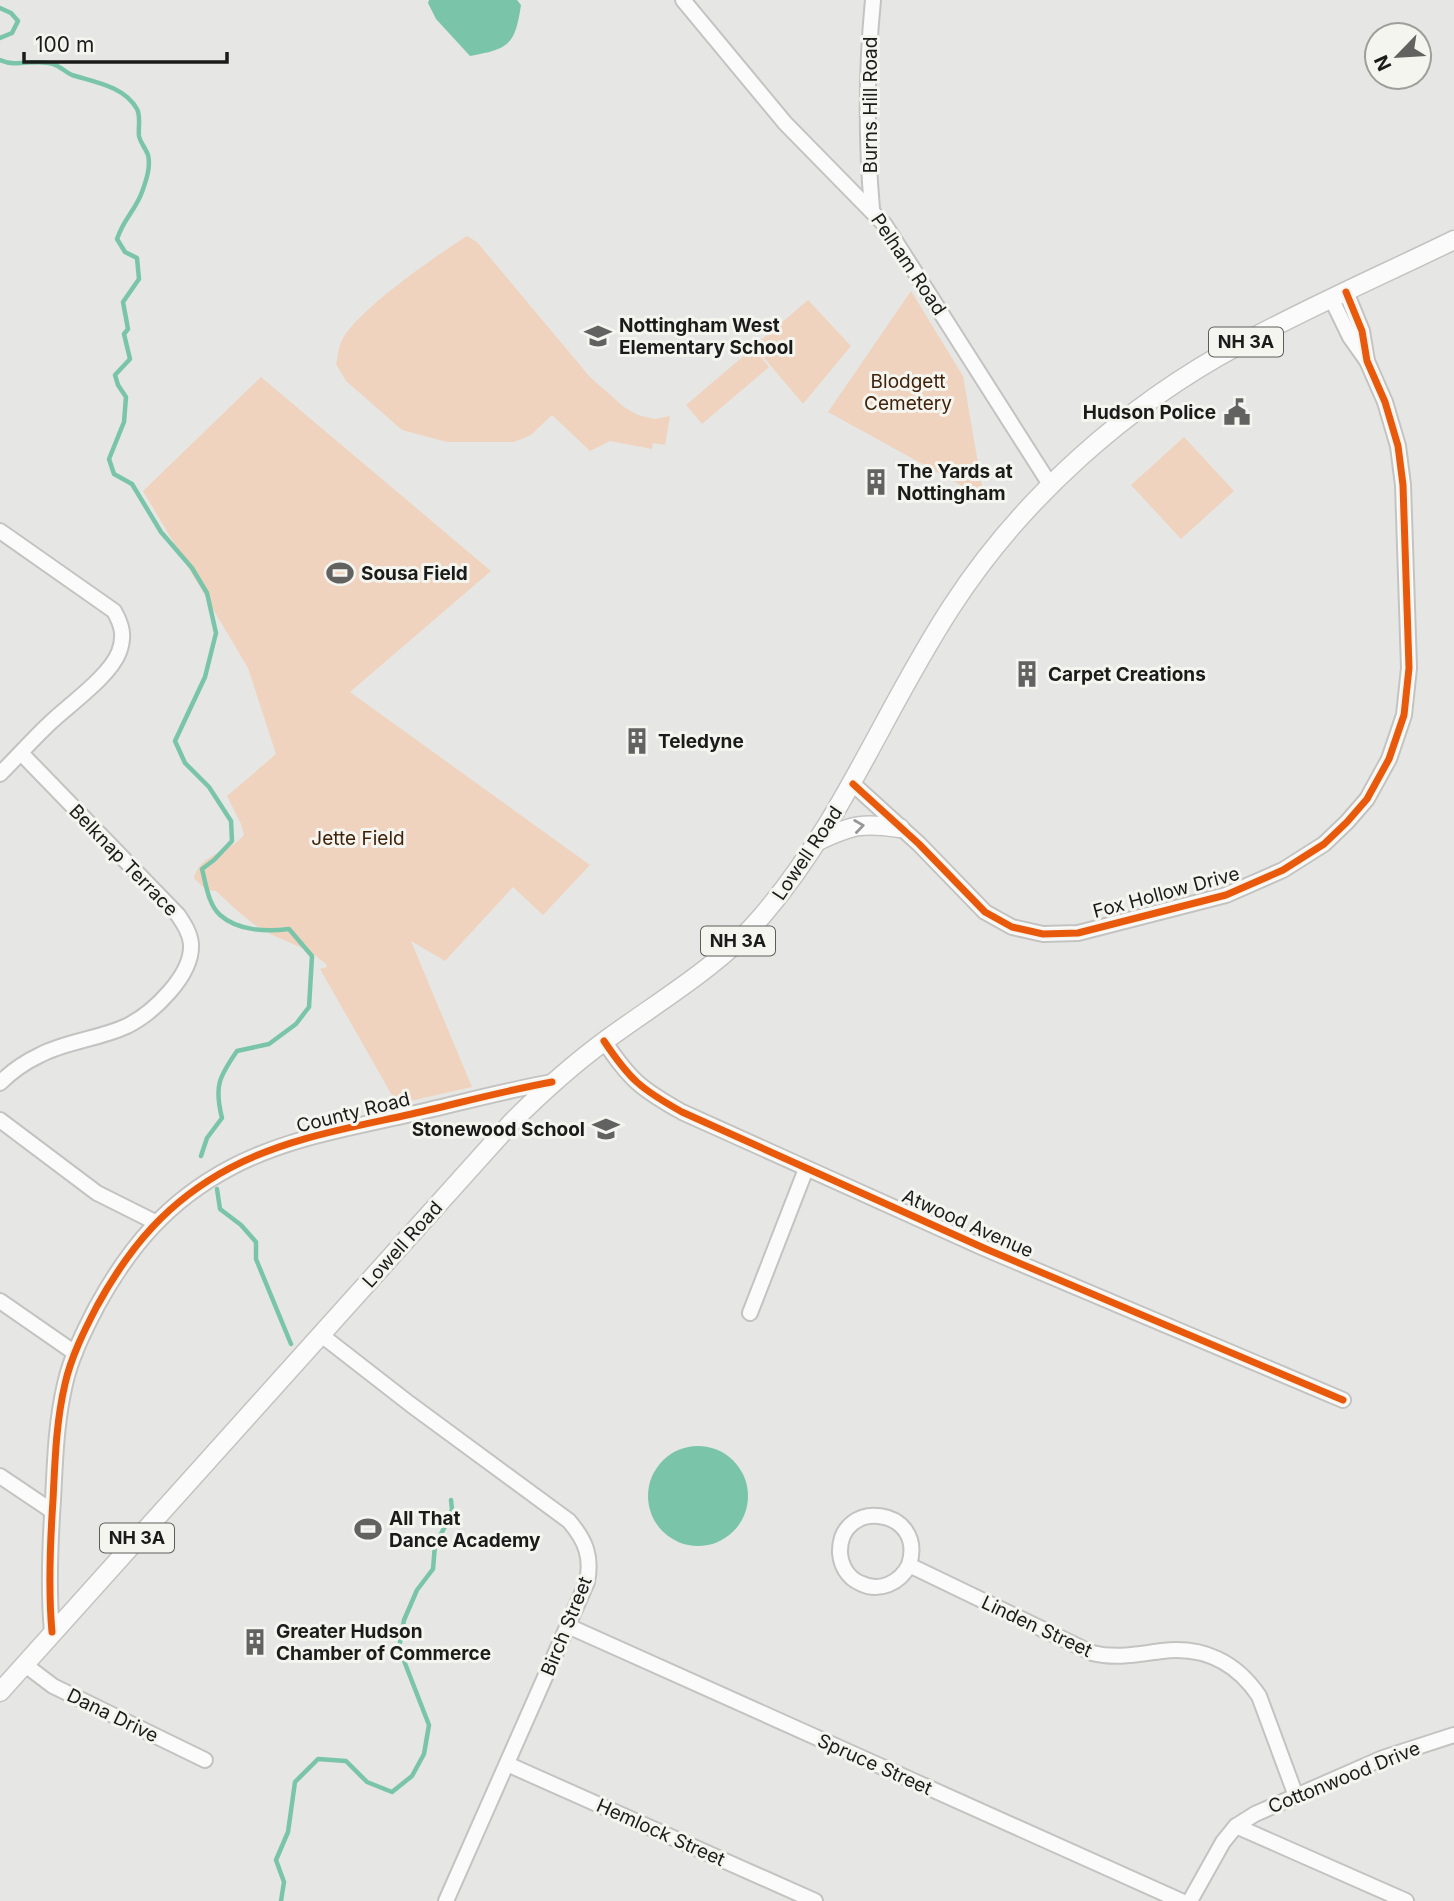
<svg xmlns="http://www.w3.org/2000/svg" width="1454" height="1901" viewBox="0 0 1454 1901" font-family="Inter,sans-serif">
<rect width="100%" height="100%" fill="#e6e7e4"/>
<g fill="#efd3bf">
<path d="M467 236 477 242 590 377 624 407 638 415 655 419 670 416 665 445 653 443 652 449 610 441 590 451 552 415 531 435 514 442H447L402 430 346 381 336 364C338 358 338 349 341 342 354 312 437 255 467 236Z"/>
<polygon points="911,291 963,376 984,498 828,412"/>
<polygon points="808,300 851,346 803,404 754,346"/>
<polygon points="753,348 769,367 702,424 686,405"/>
<path d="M261 377 491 571 350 692 590 865 543 915 513 887 445 961 411 941 472 1087 397 1104 320 969 327 967 326 964C308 947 284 942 263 930 245 919 231 905 216 891L206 890 194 878C200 853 230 853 244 835L241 824 227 796 276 754 248 668 143 491Z"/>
<polygon points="1184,437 1234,491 1181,539 1131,485"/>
</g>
<g fill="#7ac5a9">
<path d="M429 0H517L521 5C515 45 509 49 470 56L436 19 428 3Z"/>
<circle cx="698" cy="1496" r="50"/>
</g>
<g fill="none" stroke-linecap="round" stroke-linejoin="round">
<g stroke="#7ac5a9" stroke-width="4.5">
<polyline points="0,8 11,13 18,21 12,33 0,38"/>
<path d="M0 60C17 68 36 58 53 64 60 66 65 72 72 75 94 82 124 86 137 109 141 117 138 127 139 136 140 142 146 149 148 155 151 167 146 181 142 192 135 211 124 218 117 239L125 252 137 258 139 279 123 302 128 329 124 334 130 359 115 375 118 385 126 397 124 422 109 459 114 474 132 484 161 532 192 568 207 593 216 633 205 677 175 741 185 763 209 787 231 821 232 841 214 860 202 869C206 884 208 904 220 915 238 931 267 932 289 929L312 956 309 1007 296 1024 269 1044 237 1051C219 1077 214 1086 222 1118L207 1138 201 1156"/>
<polyline points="217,1189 220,1209 241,1225 256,1242 256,1259 291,1344"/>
<polyline points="281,1901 284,1882 276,1860 288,1832 295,1782 318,1759 346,1761 367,1782 392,1792 412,1776 424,1754 429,1725 399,1648 404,1620 417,1590 433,1569 435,1545 448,1521 452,1509 451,1500"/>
</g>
<defs>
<g id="minor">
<polyline points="683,0 785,123 885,225 1051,486"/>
<path d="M872 209C866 139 866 71 873 0"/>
<polyline points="1332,300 1350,337 1367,361"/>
<path d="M0 531 114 611C122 625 125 636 119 652 110 676 70 704 50 723 33 739 17 757 0 774"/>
<polyline points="853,784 919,844 985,912 1012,927 1043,934 1078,933 1226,895 1283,870 1324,844 1347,822 1367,799 1389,759 1404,715 1409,668 1403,485 1398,446 1385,402 1367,361 1362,331 1346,292"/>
<path d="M604 1041C630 1080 641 1089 682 1112L986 1249 1343 1400"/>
<path d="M0 1083C12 1071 25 1062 40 1055 67 1041 99 1039 127 1026 153 1013 193 975 191 944 190 933 184 924 178 915L21 753"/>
<polyline points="0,1120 97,1193 155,1222"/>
<polyline points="0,1301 75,1353"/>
<polyline points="750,1313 806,1169"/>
<path d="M320 1334 410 1404 569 1521C586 1541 592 1557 587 1582L446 1901"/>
<polyline points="0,1476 52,1511"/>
<path d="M909 1565C927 1507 838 1497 840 1553 841 1566 848 1578 860 1583 879 1593 900 1583 909 1565L1092 1653C1116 1659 1138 1654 1162 1651 1203 1646 1236 1662 1259 1696L1296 1796"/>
<polyline points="568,1626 1181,1901"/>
<path d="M52 1632C48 1589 50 1544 53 1500 55 1461 56 1422 65 1384 71 1357 84 1331 97 1306 130 1246 168 1201 230 1168 284 1139 348 1128 407 1115 456 1104 503 1091 552 1082"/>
<polyline points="24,1664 53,1686 205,1760"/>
<polyline points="507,1764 815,1901"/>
<polyline points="1236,1826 1406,1901"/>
<polyline points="1190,1901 1223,1842 1236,1826 1255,1814 1383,1758 1454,1735"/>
</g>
<g id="major">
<path d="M820 840C854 824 864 823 900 828"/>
<path d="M0 1692 512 1122C542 1092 572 1065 606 1040 659 1001 719 967 762 916 842 823 885 708 952 606 1022 498 1127 405 1239 345 1309 307 1382 275 1454 240"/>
</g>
</defs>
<use href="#minor" stroke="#c3c4c2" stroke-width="18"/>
<use href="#major" stroke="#c3c4c2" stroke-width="21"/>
<use href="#minor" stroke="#fbfbfb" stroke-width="14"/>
<use href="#major" stroke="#fbfbfb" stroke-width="18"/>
<defs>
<g id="cycleway">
<polyline points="853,784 919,844 985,912 1012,927 1043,934 1078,933 1226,895 1283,870 1324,844 1347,822 1367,799 1389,759 1404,715 1409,668 1403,485 1398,446 1385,402 1367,361 1362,331 1346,292"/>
<path d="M604 1041C630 1080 641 1089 682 1112L986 1249 1343 1400"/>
<path d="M52 1632C48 1589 50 1544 53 1500 55 1461 56 1422 65 1384 71 1357 84 1331 97 1306 130 1246 168 1201 230 1168 284 1139 348 1128 407 1115 456 1104 503 1091 552 1082"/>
</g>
</defs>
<use href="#cycleway" stroke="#f5f5f0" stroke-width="11"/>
<use href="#cycleway" stroke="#e8590c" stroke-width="7"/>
</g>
<defs><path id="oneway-chevron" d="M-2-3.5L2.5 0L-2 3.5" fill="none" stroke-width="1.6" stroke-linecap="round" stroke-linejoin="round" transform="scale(1.75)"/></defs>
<use stroke="#969796" href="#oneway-chevron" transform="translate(859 826) rotate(-8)"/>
<defs>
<symbol id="school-bare" viewBox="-9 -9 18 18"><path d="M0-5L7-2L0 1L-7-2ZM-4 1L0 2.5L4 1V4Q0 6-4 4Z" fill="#626361" stroke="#f5f5f0" stroke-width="2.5" paint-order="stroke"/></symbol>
<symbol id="civic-bare" viewBox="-9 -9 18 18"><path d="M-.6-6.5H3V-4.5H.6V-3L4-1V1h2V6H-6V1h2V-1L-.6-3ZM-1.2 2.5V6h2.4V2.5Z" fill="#626361" stroke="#f5f5f0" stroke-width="2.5" paint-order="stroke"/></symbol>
<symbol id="building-bare" viewBox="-9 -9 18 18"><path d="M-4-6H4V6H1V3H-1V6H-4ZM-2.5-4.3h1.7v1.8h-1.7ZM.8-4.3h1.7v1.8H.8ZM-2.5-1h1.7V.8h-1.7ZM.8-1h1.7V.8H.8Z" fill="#626361" stroke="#f5f5f0" stroke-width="2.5" paint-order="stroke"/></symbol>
<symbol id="stadium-bare" viewBox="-9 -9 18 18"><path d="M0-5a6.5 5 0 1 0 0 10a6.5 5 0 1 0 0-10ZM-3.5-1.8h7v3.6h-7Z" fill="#626361" stroke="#f5f5f0" stroke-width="2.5" paint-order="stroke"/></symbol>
</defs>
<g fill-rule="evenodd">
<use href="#school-bare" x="579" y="317" width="38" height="38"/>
<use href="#civic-bare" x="1218" y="393" width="38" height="38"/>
<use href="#building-bare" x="857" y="463" width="38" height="38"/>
<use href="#stadium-bare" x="321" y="554" width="38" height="38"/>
<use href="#building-bare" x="1008" y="655" width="38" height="38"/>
<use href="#building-bare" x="618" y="722" width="38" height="38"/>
<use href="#school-bare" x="587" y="1110" width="38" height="38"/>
<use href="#stadium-bare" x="349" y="1510" width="38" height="38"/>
<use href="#building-bare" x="236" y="1623" width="38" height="38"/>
</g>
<g text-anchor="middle" stroke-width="6" stroke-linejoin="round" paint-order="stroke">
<g fill="#f5f5f0" stroke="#5c5d5a" stroke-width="2">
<rect x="1209" y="327.5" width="74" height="29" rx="5"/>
<rect x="701" y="926.5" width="74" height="29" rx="5"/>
<rect x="100" y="1523.5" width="74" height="29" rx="5"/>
</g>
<g font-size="18" font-weight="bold" fill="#1b1c1a">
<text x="1246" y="348">NH 3A</text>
<text x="738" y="947">NH 3A</text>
<text x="137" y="1544">NH 3A</text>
</g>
<g font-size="19" fill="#1b1c1a" stroke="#f5f5f0">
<text transform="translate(870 105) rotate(-90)" y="7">Burns Hill Road</text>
<text transform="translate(909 264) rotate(56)" y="7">Pelham Road</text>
<text transform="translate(807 853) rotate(-56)" y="7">Lowell Road</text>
<text transform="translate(124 860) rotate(46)" y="7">Belknap Terrace</text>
<text transform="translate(1166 892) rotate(-15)" y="7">Fox Hollow Drive</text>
<text transform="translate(353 1112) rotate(-14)" y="7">County Road</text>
<text transform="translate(968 1223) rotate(24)" y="7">Atwood Avenue</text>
<text transform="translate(402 1244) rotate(-48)" y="7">Lowell Road</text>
<text transform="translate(566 1626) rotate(-68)" y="7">Birch Street</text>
<text transform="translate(1037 1626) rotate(25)" y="7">Linden Street</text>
<text transform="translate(113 1715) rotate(26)" y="7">Dana Drive</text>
<text transform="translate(875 1764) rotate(24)" y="7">Spruce Street</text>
<text transform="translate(1344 1777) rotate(-22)" y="7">Cottonwood Drive</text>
<text transform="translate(661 1832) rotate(24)" y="7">Hemlock Street</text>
</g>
<g font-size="19" font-weight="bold" fill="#1b1c1a" stroke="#f5f5f0" text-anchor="start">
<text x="619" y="332">Nottingham West<tspan x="619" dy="22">Elementary School</tspan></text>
<text x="1216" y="419" text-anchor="end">Hudson Police</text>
<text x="897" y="478">The Yards at<tspan x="897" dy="22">Nottingham</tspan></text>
<text x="361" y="580">Sousa Field</text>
<text x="1048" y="681">Carpet Creations</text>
<text x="658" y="748">Teledyne</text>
<text x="585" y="1136" text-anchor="end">Stonewood School</text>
<text x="389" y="1525">All That<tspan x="389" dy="22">Dance Academy</tspan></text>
<text x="276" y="1638">Greater Hudson<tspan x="276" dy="22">Chamber of Commerce</tspan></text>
</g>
<g font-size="19" fill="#40220b" stroke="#f5f5f0">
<text x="908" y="388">Blodgett<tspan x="908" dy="22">Cemetery</tspan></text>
<text x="358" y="845">Jette Field</text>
</g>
</g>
<g transform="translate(1398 56) rotate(245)"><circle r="33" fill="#f5f5f0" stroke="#9e9e9a" stroke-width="2"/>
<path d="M0-5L12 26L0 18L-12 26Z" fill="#626361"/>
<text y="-10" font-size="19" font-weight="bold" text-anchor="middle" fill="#1b1c1a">N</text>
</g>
<path d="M24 52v10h203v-10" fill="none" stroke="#1b1c1a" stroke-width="3.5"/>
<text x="35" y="52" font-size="21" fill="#1b1c1a" stroke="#f5f5f0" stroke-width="5" paint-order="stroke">100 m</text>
</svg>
